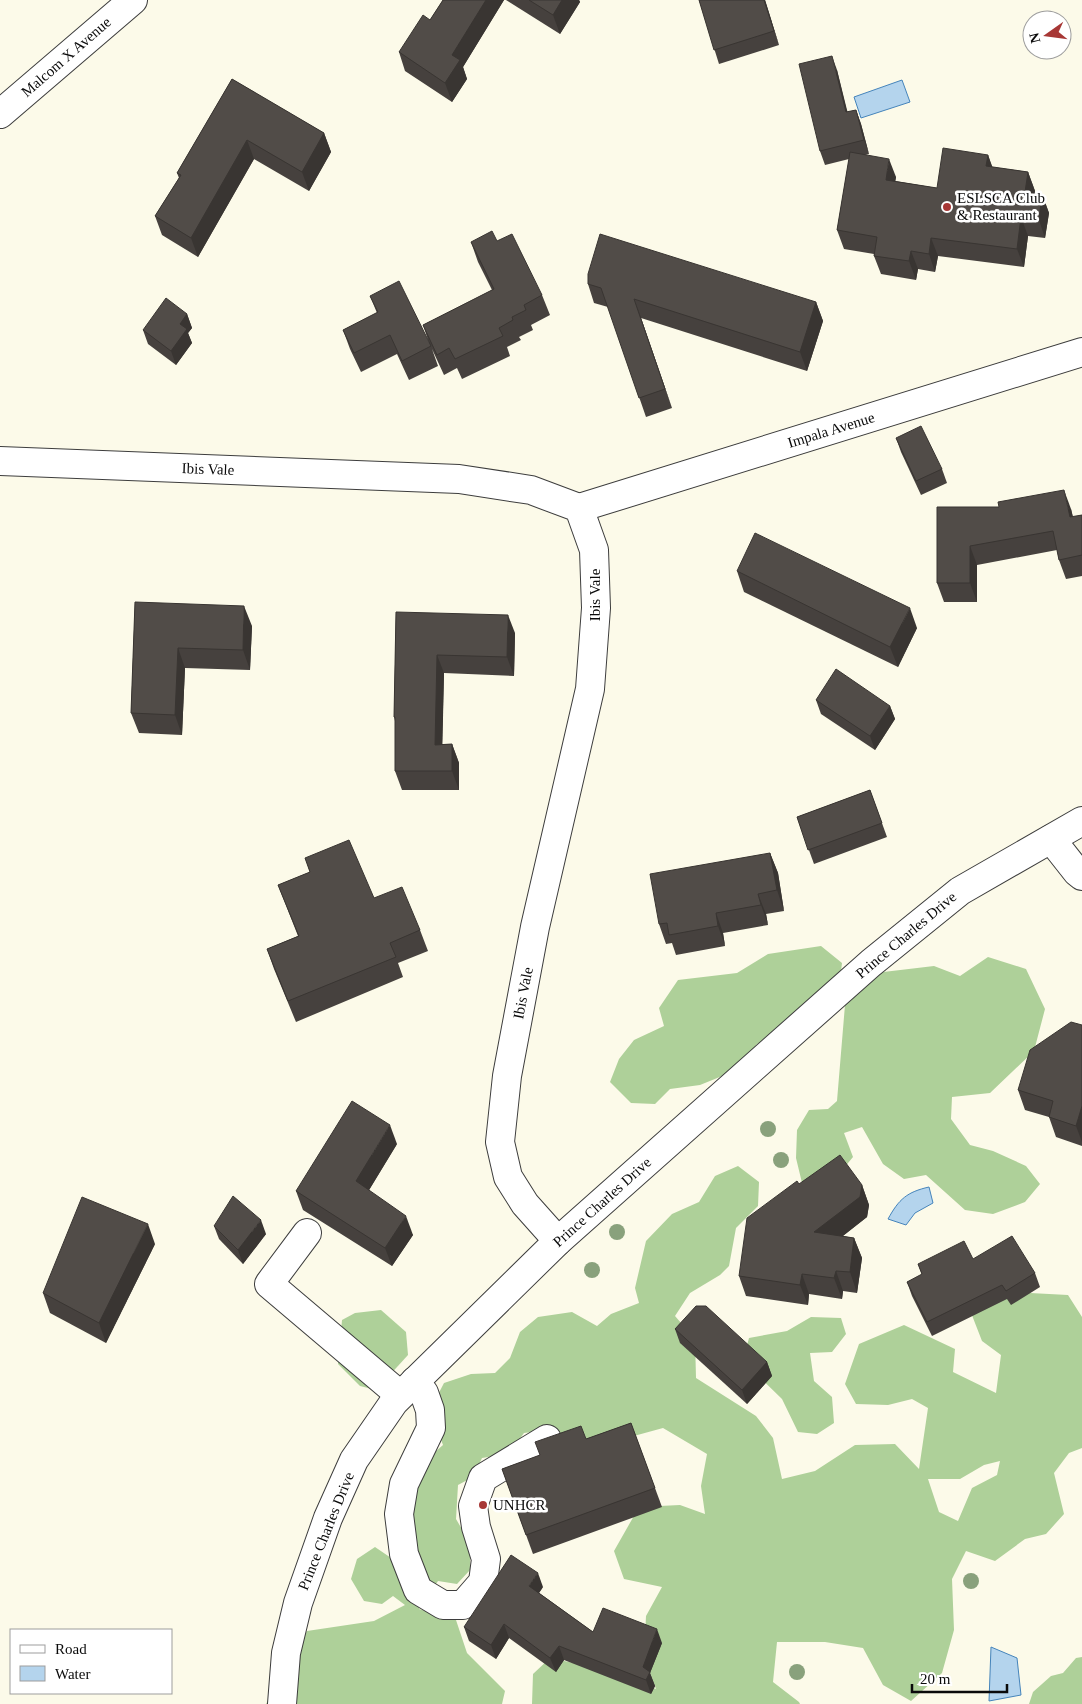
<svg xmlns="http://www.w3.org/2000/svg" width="1082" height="1704" viewBox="0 0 1082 1704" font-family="'Times New Roman',serif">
<rect width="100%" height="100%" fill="#fcfae9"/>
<g fill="#aed099" fill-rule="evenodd">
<polygon points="821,946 842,963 836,1013 757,1044 737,1070 700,1085 670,1089 655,1104 631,1103 610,1082 619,1059 634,1040 664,1026 659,1008 678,980 737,973 768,954"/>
<polygon points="988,957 1026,969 1045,1009 1034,1051 990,1093 952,1097 951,1119 970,1145 993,1151 1026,1166 1040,1184 1025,1202 993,1214 965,1210 926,1175 904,1179 883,1164 862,1127 844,1133 853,1157 819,1198 803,1187 796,1158 797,1130 809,1110 828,1109 837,1101 845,1005 875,973 934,966 960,976"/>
<path d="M738 1166 759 1182 758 1206 736 1228 729 1266 720 1275 690 1293 675 1316 695 1339 696 1378 756 1416 773 1438 782 1479 815 1471 855 1445 895 1444 919 1469 928 1408 912 1399 888 1405 856 1404 845 1384 859 1344 904 1325 955 1349 953 1372 996 1393 1001 1355 982 1341 968 1305 1012 1292 1068 1295 1082 1317V1448L1069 1453 1054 1473 1064 1514 1046 1534 1025 1539 995 1561 966 1551 952 1579 954 1630 942 1673 911 1701 883 1685 863 1648 825 1642H777L773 1682 799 1702 800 1704H532L533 1674 550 1658 617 1672 656 1689 644 1657 646 1616 662 1587 624 1579 614 1551 639 1507 680 1505 705 1514 701 1486 707 1454 663 1428 612 1442 570 1444 539 1431 524 1433C511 1452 504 1455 482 1458L473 1477 458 1485 456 1519 470 1543V1570L457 1584 438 1581 419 1609 456 1620 467 1653 505 1691 502 1704H266L307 1631 374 1621 405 1605 393 1596 382 1604 364 1601 351 1579 357 1559 375 1547 397 1562 391 1491 443 1445 430 1410 444 1383 471 1374 495 1373 510 1358 520 1332 538 1317 572 1312 597 1326 611 1314 639 1303 635 1288 646 1241 672 1214 699 1202 715 1176ZM1000 1461 997 1475 972 1488 958 1521 939 1512 928 1479H960L984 1465Z"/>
<polygon points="381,1310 406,1332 408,1355 376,1390 360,1386 338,1364 342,1320 355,1313"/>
<polygon points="811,1317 841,1318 846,1334 832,1352 810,1353 814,1381 832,1397 834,1423 817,1434 798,1432 782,1399 743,1361 749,1338 787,1331"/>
<polygon points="1082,1657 1082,1704 1029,1704 1033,1692 1051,1676 1063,1673 1076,1658"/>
</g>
<g fill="#b4d4ed" stroke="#4584bb">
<polygon points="902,80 910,102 861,118 854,97"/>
<path d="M929 1187 933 1203 915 1213 906 1225 888 1219C899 1199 907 1192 929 1187Z"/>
<polygon points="991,1647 1017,1658 1021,1695 989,1701"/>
</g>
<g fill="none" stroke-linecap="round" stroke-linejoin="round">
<defs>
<g id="minor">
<polyline points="0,114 133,0"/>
<polyline points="0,461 459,479 531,490 579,508 594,550 596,608 590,689 535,927 507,1076 500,1142 508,1177 525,1204 558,1241"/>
<polyline points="579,508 1082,352"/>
<polyline points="1051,839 1077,872 1082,876"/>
<polyline points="307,1233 269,1284 400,1395"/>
<polyline points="415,1381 424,1393 430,1410 431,1428 404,1484 399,1514 404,1554 418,1590 443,1605 463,1605 483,1582 486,1559 476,1527 473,1506 483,1478 547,1439"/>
<polyline points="282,1704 286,1653 298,1603 328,1518 354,1460 394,1402 558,1241 871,963 960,891 1082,821"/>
</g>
</defs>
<use href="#minor" stroke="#3d3d3d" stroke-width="30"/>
<use href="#minor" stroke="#fff" stroke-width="28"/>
</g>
<g fill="#89a17c">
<circle cx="768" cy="1129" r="8"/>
<circle cx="781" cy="1160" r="8"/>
<circle cx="617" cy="1232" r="8"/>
<circle cx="592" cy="1270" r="8"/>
<circle cx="971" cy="1581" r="8"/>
<circle cx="797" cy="1672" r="8"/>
</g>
<g fill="#46413e">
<polygon points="443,0 504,0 463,67 467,79 452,102 405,71 399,52 430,20"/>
<polygon points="506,0 579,0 580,2 560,34"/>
<polygon points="699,0 765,0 779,45 719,64"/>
<polygon points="837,70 847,112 856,110 861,124 869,154 865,155 896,177 895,181 937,188 988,155 992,167 1028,172 1035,191 1034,193 1042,194 1049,213 1045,238 1028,236 1024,267 938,256 935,272 918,269 916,280 881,274 874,256 874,254 844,249 837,230 849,159 825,165 820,151"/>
<polygon points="232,79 324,133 331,152 309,191 254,159 198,257 162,235 155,216 179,178 177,173"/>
<polygon points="497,241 542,295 550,315 531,325 533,330 519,337 521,340 507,347 510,356 462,379 457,368 444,375 432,349 438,366 409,380 397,354 361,372 350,349 343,330 377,313 370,296 429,343 423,325 492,290 478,262 471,242"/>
<polygon points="588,284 816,302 823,321 807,371 641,318 672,408 646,417 608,307 594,303"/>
<polygon points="187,314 192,328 188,333 192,343 176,365 148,344 143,330"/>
<polygon points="896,438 942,469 947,483 921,495 901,452"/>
<polygon points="999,507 1071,509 1073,517 1082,515 1082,576 1066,579 1059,560 1057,550 977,565 977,602 944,602 937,583"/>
<polygon points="737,571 917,628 898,667 744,592"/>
<polygon points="135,602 252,626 250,670 185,668 182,735 139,733 131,713"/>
<polygon points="396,612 515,633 514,676 444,673 442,744 452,744 459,763 459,790 402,790 395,771 395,721 394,717"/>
<polygon points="816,700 890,706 895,719 875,750 821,714"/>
<polygon points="870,790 887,837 814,864 797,817"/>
<polygon points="770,853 778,873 784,911 766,914 768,925 723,933 725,946 676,955 672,943 666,944 659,924"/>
<polygon points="305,858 374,898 420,930 428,951 398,963 403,977 296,1022 274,969 267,949 298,936 278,885 310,872"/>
<polygon points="1082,1025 1082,1146 1056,1137 1049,1117 1025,1110 1018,1090"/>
<polygon points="397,1144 369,1190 413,1235 392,1266 303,1210 296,1191"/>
<polygon points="799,1184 862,1185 869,1205 867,1217 843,1236 854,1238 862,1258 857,1293 843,1291 842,1299 809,1294 808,1305 746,1296 739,1276"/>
<polygon points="214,1226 266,1234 243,1264 219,1239"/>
<polygon points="155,1244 106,1343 50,1313 43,1293"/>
<polygon points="973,1259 1035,1273 1040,1287 1011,1305 1007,1299 932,1336 912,1296 907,1282 922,1275 918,1264"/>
<polygon points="675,1329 767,1362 772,1376 747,1404 680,1343"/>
<polygon points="631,1423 662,1507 533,1554 502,1469"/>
<polygon points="543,1587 539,1593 593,1632 662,1643 650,1673 655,1686 651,1694 564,1660 556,1672 509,1638 496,1659 469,1641 464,1627"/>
</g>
<g fill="#393532">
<polygon points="486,0 504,0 463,67 467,79 452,102 445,83 452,55"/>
<polygon points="562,0 579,0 580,2 560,34 553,15"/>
<polygon points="764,0 765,0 779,45 774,31"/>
<polygon points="832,56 837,70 851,126 846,112"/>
<polygon points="856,110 861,124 869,154 864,140"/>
<polygon points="324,133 331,152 309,191 302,172"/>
<polygon points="247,140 254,159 198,257 191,238"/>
<polygon points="988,155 995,174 986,166"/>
<polygon points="889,159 896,177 893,198 886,180"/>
<polygon points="1028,172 1035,191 1032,210 1025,192"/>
<polygon points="1042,194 1049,213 1045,238 1039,220"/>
<polygon points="1021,217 1028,236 1024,267 1017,249"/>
<polygon points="931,238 938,256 935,272 929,254"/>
<polygon points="911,251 918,269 916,280 909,261"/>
<polygon points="634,299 641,318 672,408 665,389"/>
<polygon points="816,302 823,321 807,371 800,352"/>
<polygon points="187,314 192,328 188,333 192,343 176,365 171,351 180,324"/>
<polygon points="1064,490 1071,509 1077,536 1070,517"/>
<polygon points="970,546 977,565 977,602 970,583"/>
<polygon points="244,606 252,626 250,670 243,650"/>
<polygon points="910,608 917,628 898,667 890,647"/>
<polygon points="508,615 515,633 514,676 507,657"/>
<polygon points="178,648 185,668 182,735 175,715"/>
<polygon points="437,655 444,673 442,763 435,745"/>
<polygon points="890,706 895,719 875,750 870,736"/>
<polygon points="452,744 459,763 459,790 452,771"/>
<polygon points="770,853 778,873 784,911 777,890"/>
<polygon points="758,894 766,914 768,925 761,905"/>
<polygon points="716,913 723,933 725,946 718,926"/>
<polygon points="1082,1106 1082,1142 1076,1126"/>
<polygon points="390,1125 397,1144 363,1200 356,1181"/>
<polygon points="862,1185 869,1205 867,1217 822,1252 814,1232"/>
<polygon points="406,1216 413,1235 392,1266 385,1248"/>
<polygon points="261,1220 266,1234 243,1264 238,1250"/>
<polygon points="148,1224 155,1244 106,1343 99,1323"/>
<polygon points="854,1238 862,1258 857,1293 850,1272"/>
<polygon points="836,1271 843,1291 842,1299 834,1278"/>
<polygon points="802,1274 809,1294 808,1305 800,1285"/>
<polygon points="767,1362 772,1376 747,1404 742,1390"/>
<polygon points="538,1573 543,1587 534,1600 529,1586"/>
<polygon points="504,1624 509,1638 496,1659 491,1645"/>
<polygon points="657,1629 662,1643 650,1673 655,1686 651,1694 646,1680 643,1667"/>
<polygon points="559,1646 564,1660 556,1672 550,1658"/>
</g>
<g fill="#514c48" stroke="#393532">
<polygon points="443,0 486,0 452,55 460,60 445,83 399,52 423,15 430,20"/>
<polygon points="529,0 562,0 553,15"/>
<polygon points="699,0 764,0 774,31 714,50"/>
<polygon points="832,56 846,112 856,110 864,140 820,151 799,64"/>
<polygon points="232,79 324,133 302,172 247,140 191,238 155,216 181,175 177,173"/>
<polygon points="943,148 988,155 986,166 1028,172 1025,192 1042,194 1039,220 1021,217 1017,249 931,238 929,254 911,251 909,261 874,256 877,237 837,230 850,152 889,159 886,180 937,188"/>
<polygon points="492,231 497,241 512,234 542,295 524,305 526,310 512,317 513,320 499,328 503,336 455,359 449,348 437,355 423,325 494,289 471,242"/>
<polygon points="600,234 816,302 800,352 634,299 665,389 639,398 601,288 588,284 588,274"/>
<polygon points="399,281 431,346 402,361 390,335 354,353 343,330 378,312 370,296"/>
<polygon points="166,298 187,314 180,324 187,329 171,351 143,330"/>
<polygon points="921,426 942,469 916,481 896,438"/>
<polygon points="1064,490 1070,517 1082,515 1082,555 1059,560 1053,531 970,546 970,583 937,583 937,507 999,507 998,502"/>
<polygon points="755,533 910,608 890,647 737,571"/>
<polygon points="135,602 244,606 243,650 178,648 175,715 131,713"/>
<polygon points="396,612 508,615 507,657 437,655 435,745 452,744 452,771 395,771 395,717 394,717"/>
<polygon points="836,669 890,706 870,736 816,700"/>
<polygon points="870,790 882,823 808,850 797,817"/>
<polygon points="349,840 374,898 402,887 420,930 390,943 396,957 288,1001 267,949 299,936 278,885 310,872 305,858"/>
<polygon points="770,853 777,890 758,894 761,905 716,913 718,926 669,935 667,923 659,924 650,874"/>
<polygon points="1071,1022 1082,1025 1082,1106 1076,1126 1049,1117 1053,1101 1018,1090 1030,1050"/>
<polygon points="352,1101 390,1125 356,1181 406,1216 385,1248 296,1191"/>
<polygon points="840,1155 862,1185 860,1197 814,1232 854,1238 850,1272 836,1271 834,1278 802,1274 800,1285 739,1276 747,1218 797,1181 799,1184"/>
<polygon points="233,1196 261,1220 238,1250 214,1226"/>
<polygon points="82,1197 148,1224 99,1323 43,1293"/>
<polygon points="1012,1236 1035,1273 1006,1291 1002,1285 927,1322 907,1282 922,1274 918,1264 964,1241 973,1259"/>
<polygon points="696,1306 706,1306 767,1362 742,1390 675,1329"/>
<polygon points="631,1423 655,1488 526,1535 502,1469 540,1455 535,1442 581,1426 586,1439"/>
<polygon points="511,1555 538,1573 529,1586 593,1632 603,1608 657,1629 643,1667 650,1672 646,1680 559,1646 550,1658 504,1624 491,1645 464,1627"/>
</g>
<g fill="#a73735" stroke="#fff" stroke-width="2">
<circle cx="947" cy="207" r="5"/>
<circle cx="483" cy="1505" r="5"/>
</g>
<g text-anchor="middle" stroke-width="5" stroke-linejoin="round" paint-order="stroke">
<g font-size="15" fill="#0a0a0a" stroke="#fff">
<text transform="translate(66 57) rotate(-41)" y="5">Malcom X Avenue</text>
<text transform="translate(831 430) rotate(-17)" y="5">Impala Avenue</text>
<text transform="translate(208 469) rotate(2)" y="5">Ibis Vale</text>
<text transform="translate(595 595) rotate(-90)" y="5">Ibis Vale</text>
<text transform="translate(906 935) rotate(-40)" y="5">Prince Charles Drive</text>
<text transform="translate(523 993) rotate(-79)" y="5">Ibis Vale</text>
<text transform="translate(602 1202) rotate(-42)" y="5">Prince Charles Drive</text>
<text transform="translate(326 1531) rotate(-68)" y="5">Prince Charles Drive</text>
</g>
<g font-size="15" fill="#0a0a0a" stroke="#fff" text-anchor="start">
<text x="957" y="203">ESLSCA Club<tspan x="957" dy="17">&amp; Restaurant</tspan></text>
<text x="493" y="1510">UNHCR</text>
</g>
</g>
<rect x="10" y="1629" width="162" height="65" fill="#ffffff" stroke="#9d9d9d"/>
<rect x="20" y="1645" width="25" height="8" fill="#ffffff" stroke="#9d9d9d"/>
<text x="55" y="1654" font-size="15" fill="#0a0a0a">Road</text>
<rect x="20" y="1666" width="25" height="15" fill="#b4d4ed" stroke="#9d9d9d"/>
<text x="55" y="1679" font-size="15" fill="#0a0a0a">Water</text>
<g transform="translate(1047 35) rotate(256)"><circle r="24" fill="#ffffff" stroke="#9d9d9d"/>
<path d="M0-4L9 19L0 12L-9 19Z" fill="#a73735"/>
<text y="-8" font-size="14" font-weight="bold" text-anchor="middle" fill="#0a0a0a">N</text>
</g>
<path d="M912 1684v8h95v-8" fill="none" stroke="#0a0a0a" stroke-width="2.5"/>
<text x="920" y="1684" font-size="15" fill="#0a0a0a" stroke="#ffffff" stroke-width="4" paint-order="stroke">20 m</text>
</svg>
